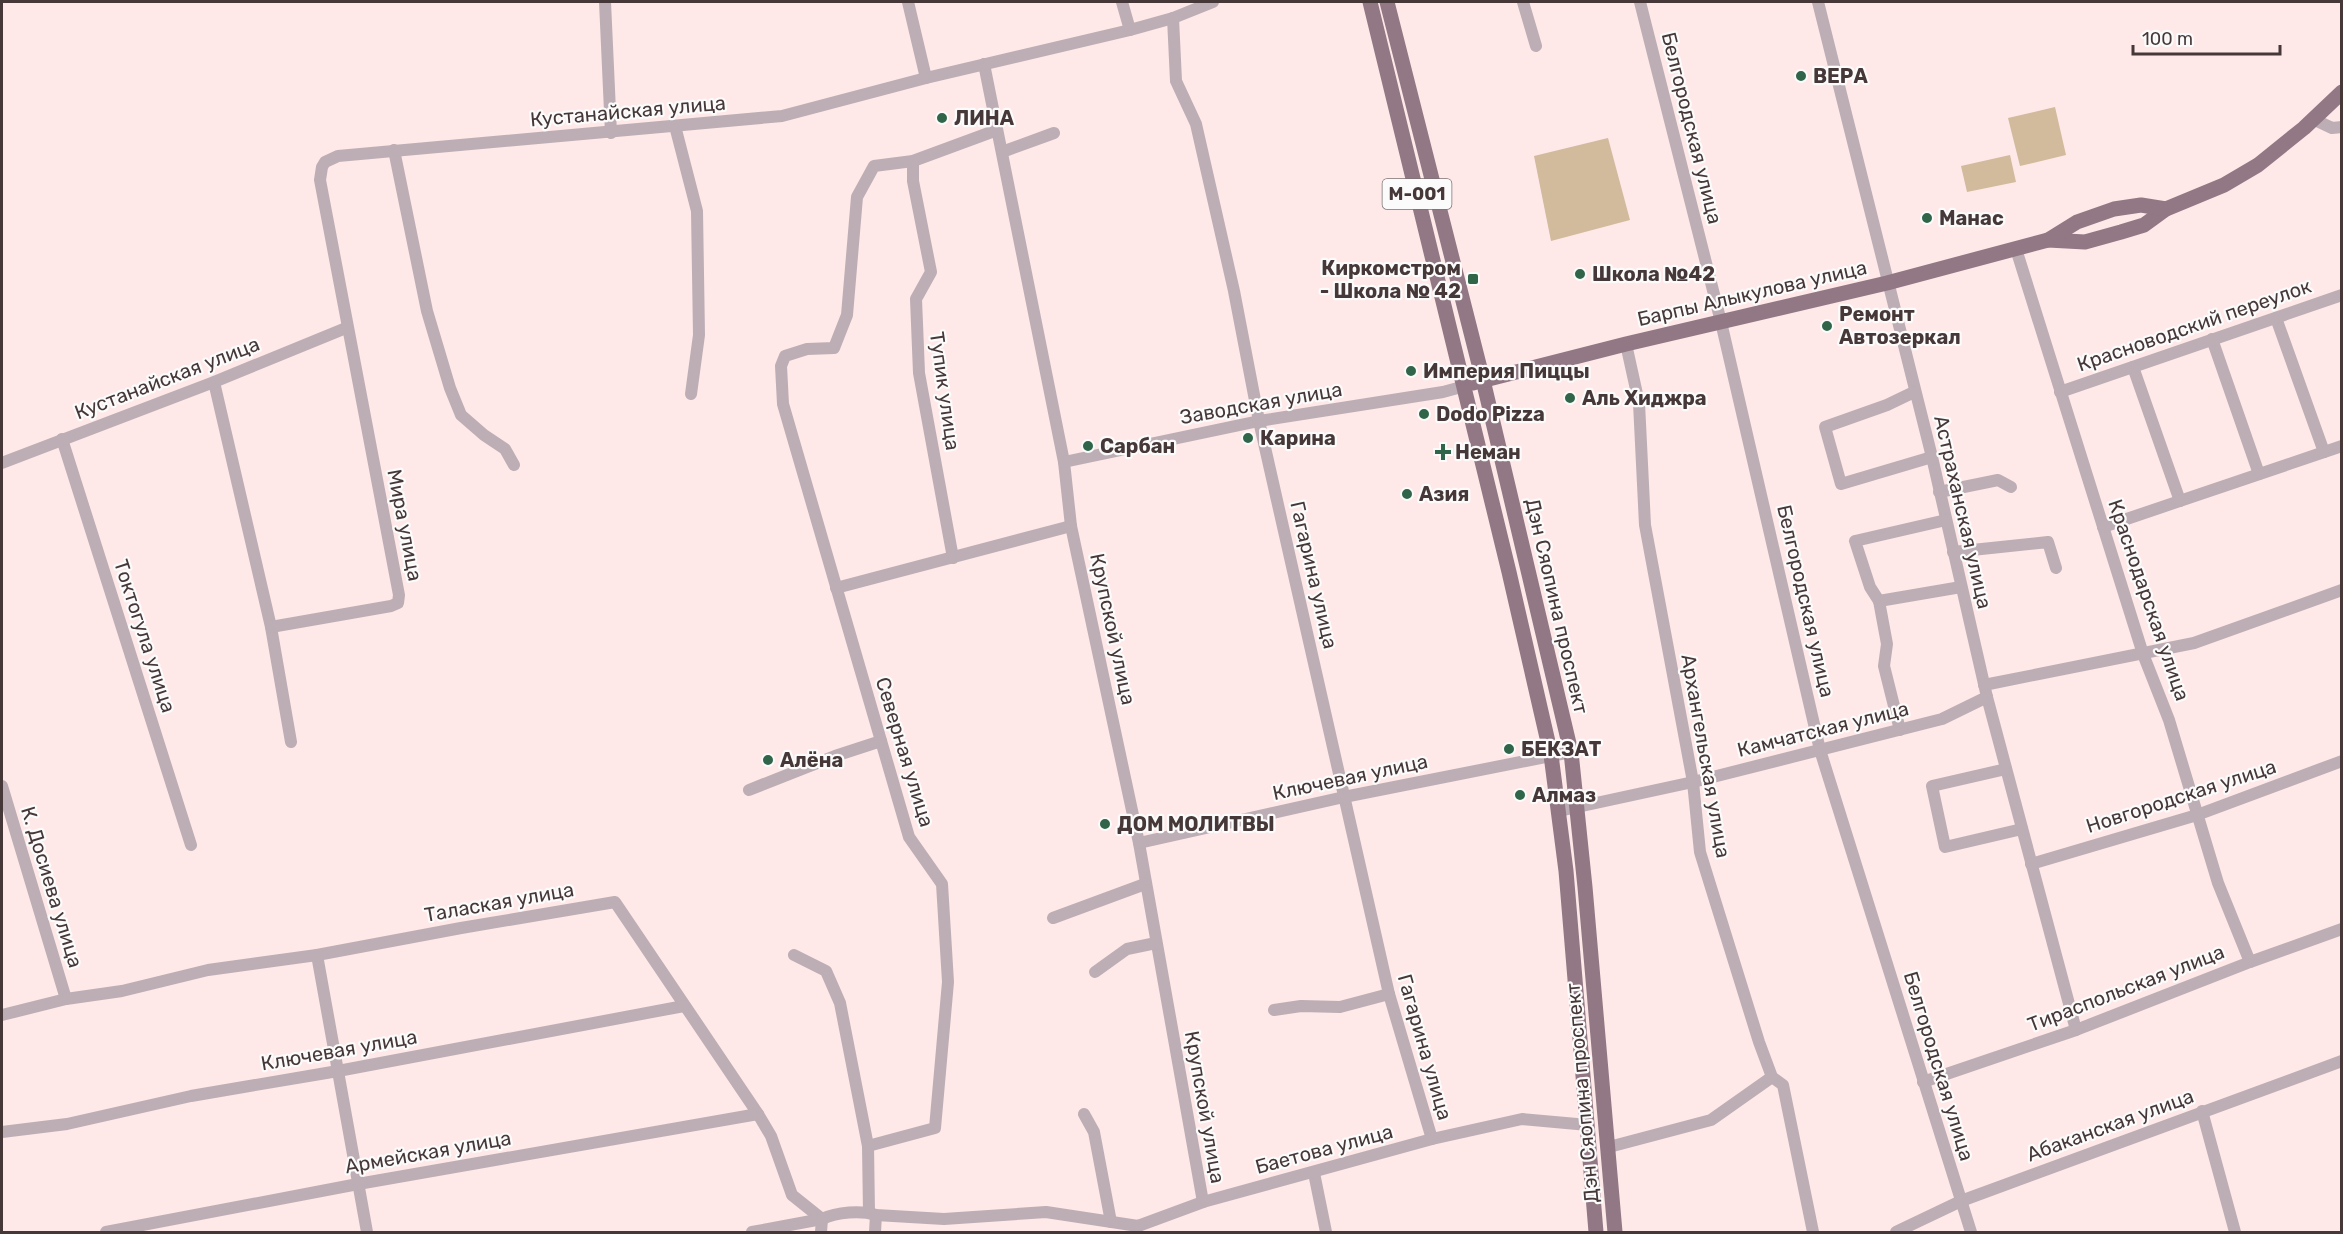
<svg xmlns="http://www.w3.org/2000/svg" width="2343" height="1234" viewBox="0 0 2343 1234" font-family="Rubik,sans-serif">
<rect width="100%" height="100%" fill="#fee8e8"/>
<g fill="#d2ba9c">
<polygon points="2055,107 2066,155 2020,166 2008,118"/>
<polygon points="1608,138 1630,220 1551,241 1534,156"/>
<polygon points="2010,155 2016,182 1967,192 1961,166"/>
</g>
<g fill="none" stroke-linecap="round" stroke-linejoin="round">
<g stroke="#bcaeb4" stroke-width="12">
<polyline points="605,2 611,133"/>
<polyline points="908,2 926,78"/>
<polyline points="1122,2 1130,30"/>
<polyline points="1523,2 1536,46"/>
<polyline points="1640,2 1721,322 1820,750 1971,1232"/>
<polyline points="1818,2 1932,457 1987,697 2076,1030"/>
<polyline points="1173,18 1176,81 1196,124 1234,291 1259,421 1389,994 1432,1139"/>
<polyline points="984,64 1064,462 1071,526 1139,843 1203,1202"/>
<polyline points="2313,119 2332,128 2342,127"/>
<polyline points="675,126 697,211 699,335 691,394"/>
<polyline points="394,150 427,311 450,388 461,415 484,435 505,449 514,465"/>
<polyline points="1002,152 1054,133"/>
<polyline points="913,161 913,181 931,272 916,299 919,373 953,558"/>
<polyline points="2016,249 2143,654 2169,720 2218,883 2250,962"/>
<polyline points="2276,318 2324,452"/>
<polyline points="2212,339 2259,474"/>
<polyline points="1626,344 1639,403 1645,525 1693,782 1700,852 1759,1042 1772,1077 1783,1085 1813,1232"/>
<polyline points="2133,367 2180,501"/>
<polyline points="214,382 271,627 291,742"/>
<polyline points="1914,392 1887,405 1825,427 1841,484 1932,457"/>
<polyline points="2060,392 2342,295"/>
<polyline points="62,439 191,845"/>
<polyline points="1064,462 1259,421 1443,392 1465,386"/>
<polyline points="2,463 214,382 346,328"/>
<polyline points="1939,492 1998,480 2011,487"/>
<polyline points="2103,527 2342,446"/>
<polyline points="1953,552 2048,542 2056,568"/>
<polyline points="836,588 1071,526"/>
<polyline points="1879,601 1870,587 1855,541 1946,520"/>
<polyline points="271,627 391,606 398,603 399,595 320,180 322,167 325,162 338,156 782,116 926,78 1130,30 1173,18 1213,2"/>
<polyline points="1984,685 2194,643 2342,590"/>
<polyline points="1900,730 1884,666 1887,644 1879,601 1961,587"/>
<polyline points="2006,769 1932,786 1945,847 2022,829"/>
<polyline points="2,786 66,999"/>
<polyline points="749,790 835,756 881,741"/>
<polyline points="1559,811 1693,782 1942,719 1987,697"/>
<polyline points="1139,843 1344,797 1571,752"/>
<polyline points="2031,864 2197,815 2342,761"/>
<polyline points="1053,918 1145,884"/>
<polyline points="317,955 367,1232"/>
<polyline points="794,955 826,971 840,1003 868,1146 869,1213"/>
<polyline points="1095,972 1127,949 1156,943"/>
<polyline points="1274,1010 1301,1006 1340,1007 1389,994"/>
<polyline points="2,1015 66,999 122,991 208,970 317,955 461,928 615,902 758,1114 771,1136 792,1195 822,1219 821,1232"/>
<polyline points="1923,1082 2076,1030 2250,962 2342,929"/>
<polyline points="2202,1111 2235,1232"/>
<polyline points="1084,1114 1094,1132 1111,1222"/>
<polyline points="2,1132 67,1124 191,1096 338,1071 684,1006"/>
<polyline points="868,1146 935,1128 948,982 942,884 909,837 783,404 781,366 785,356 807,349 834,348 847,315 857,197 874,166 913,161 997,130"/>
<polyline points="1609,1147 1711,1120 1772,1077"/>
<polyline points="1314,1173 1326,1232"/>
<polyline points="106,1232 358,1184 758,1114"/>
<path d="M752 1232 822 1219C837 1212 861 1210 876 1215L944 1219 1046 1212 1138 1226 1203 1202 1432 1139 1522 1119 1588 1125"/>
<polyline points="875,1232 876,1215"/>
<polyline points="1896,1232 1961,1201 2342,1061"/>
</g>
<g stroke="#917884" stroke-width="15">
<polyline points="1370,2 1509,572 1551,755 1566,871 1596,1232"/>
<polyline points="1387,2 1483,380 1571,752 1585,887 1615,1232"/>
<polyline points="2048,240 2085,242 2121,232 2144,225 2166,209 2224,185 2258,165 2304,128 2342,92"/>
<polyline points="1473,383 1626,344 1887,283 2048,240 2077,222 2114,209 2141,205 2166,209"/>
</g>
</g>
<g fill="#31654a" stroke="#fbfbfb" stroke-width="2">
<circle cx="1801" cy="76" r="6"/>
<circle cx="942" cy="118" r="6"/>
<circle cx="1927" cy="218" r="6"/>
<circle cx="1580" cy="274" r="6"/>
<rect x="1467" y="273" width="12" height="12" rx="3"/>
<circle cx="1827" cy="326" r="6"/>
<circle cx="1411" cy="371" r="6"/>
<circle cx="1570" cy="398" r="6"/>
<circle cx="1424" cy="414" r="6"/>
<circle cx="1248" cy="438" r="6"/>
<circle cx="1088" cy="446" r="6"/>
<path d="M1440 443h6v6h6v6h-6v6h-6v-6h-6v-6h6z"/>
<circle cx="1407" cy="494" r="6"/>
<circle cx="1509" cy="749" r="6"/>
<circle cx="768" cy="760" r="6"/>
<circle cx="1520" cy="795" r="6"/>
<circle cx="1105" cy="824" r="6"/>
</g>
<g text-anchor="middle" stroke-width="4.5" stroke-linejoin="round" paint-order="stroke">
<rect fill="#fbfbfb" stroke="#7c7272" stroke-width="1.5" x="1382.5" y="179" width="69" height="30" rx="4.5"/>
<g font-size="18" font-weight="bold" fill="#463838">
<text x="1417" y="200">M-001</text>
</g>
<g font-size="20" font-weight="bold" fill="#463838" stroke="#fbfbfb" text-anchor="start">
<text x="1813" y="83">ВЕРА</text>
<text x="954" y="125">ЛИНА</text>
<text x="1939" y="225">Манас</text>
<text x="1461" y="275" text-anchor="end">Киркомстром<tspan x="1461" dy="23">- Школа № 42</tspan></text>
<text x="1592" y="281">Школа №42</text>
<text x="1839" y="321">Ремонт<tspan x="1839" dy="23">Автозеркал</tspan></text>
<text x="1423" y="378">Империя Пиццы</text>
<text x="1582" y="405">Аль Хиджра</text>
<text x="1436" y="421">Dodo Pizza</text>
<text x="1260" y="445">Карина</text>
<text x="1100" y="453">Сарбан</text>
<text x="1455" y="459">Неман</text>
<text x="1419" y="501">Азия</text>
<text x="1521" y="756">БЕКЗАТ</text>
<text x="780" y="767">Алёна</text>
<text x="1532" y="802">Алмаз</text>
<text x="1117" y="831">ДОМ МОЛИТВЫ</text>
</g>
<g font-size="20" fill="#463838" stroke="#fbfbfb">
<text transform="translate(628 111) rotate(-5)" y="7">Кустанайская улица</text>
<text transform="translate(1692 128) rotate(76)" y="7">Белгородская улица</text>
<text transform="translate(1752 293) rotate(-13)" y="7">Барпы Алыкулова улица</text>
<text transform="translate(2194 325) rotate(-19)" y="7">Красноводский переулок</text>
<text transform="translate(167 378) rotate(-21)" y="7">Кустанайская улица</text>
<text transform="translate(945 391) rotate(82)" y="7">Тупик улица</text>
<text transform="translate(1261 403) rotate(-10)" y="7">Заводская улица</text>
<text transform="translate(1963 512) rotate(77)" y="7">Астраханская улица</text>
<text transform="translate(405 525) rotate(79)" y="7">Мира улица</text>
<text transform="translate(1314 575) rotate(77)" y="7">Гагарина улица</text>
<text transform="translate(2149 600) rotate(71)" y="7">Краснодарская улица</text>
<text transform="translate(1806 601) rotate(77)" y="7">Белгородская улица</text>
<text transform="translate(1557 606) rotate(77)" y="7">Дэн Сяопина проспект</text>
<text transform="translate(1113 629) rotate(78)" y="7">Крупской улица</text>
<text transform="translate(145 636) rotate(72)" y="7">Токтогула улица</text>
<text transform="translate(1823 729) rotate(-14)" y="7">Камчатская улица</text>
<text transform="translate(905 752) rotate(73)" y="7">Северная улица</text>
<text transform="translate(1706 756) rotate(80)" y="7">Архангельская улица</text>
<text transform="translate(1350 777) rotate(-12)" y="7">Ключевая улица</text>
<text transform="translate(2181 796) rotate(-18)" y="7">Новгородская улица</text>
<text transform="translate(52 887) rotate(73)" y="7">К. Досиева улица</text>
<text transform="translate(499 902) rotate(-10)" y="7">Талаская улица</text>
<text transform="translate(2126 988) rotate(-21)" y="7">Тираспольская улица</text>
<text transform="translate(1425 1047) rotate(74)" y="7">Гагарина улица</text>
<text transform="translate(339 1050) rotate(-10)" y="7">Ключевая улица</text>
<text transform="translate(1939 1066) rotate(73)" y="7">Белгородская улица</text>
<text transform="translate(1582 1093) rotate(-95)" y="7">Дэн Сяопина проспект</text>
<text transform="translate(1205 1107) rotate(80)" y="7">Крупской улица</text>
<text transform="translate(2110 1125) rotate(-20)" y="7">Абаканская улица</text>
<text transform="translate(1324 1149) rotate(-15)" y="7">Баетова улица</text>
<text transform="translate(428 1152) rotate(-10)" y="7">Армейская улица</text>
</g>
</g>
<rect width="2343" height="1234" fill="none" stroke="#463838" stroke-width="6"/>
<path d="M2133 45v9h147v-9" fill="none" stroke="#463838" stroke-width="3"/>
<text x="2142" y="45" font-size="18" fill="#463838" stroke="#fbfbfb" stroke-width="4.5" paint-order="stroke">100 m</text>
</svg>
